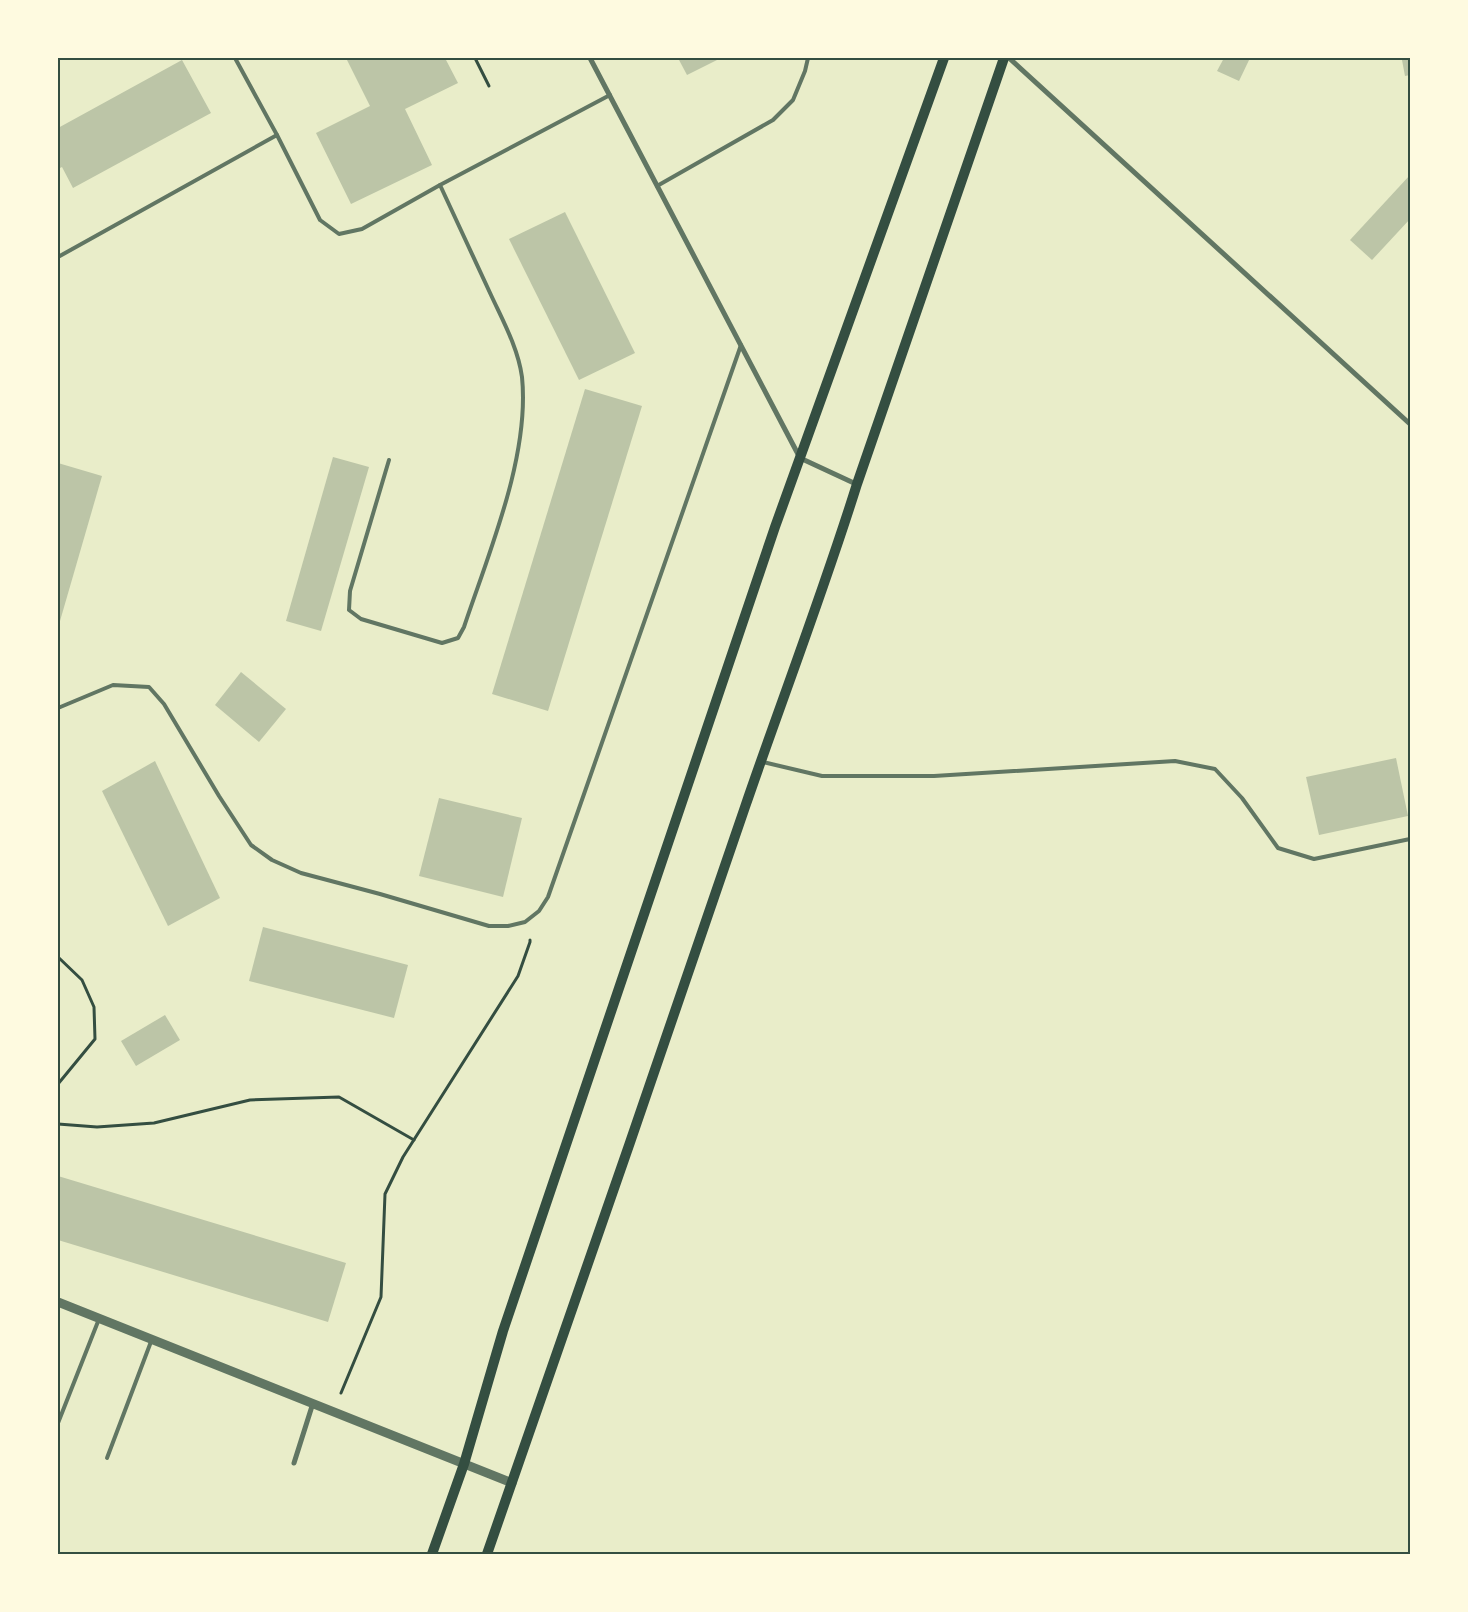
<svg xmlns="http://www.w3.org/2000/svg" width="1468" height="1612" viewBox="0 0 1468 1612" font-family="Karla,sans-serif">
<rect width="100%" height="100%" fill="#e9edc9"/>
<g fill="#bcc5a7">
<polygon points="346,58 445,58 458,83 405,109 432,165 351,204 316,133 370,106"/>
<polygon points="678,58 721,58 687,75"/>
<polygon points="1224,58 1250,58 1239,81 1217,71"/>
<polygon points="1394,58 1410,58 1410,75 1405,76 1402,60"/>
<polygon points="182,60 211,113 73,188 62,167 58,169 58,128"/>
<polygon points="1410,175 1410,219 1372,260 1350,240"/>
<polygon points="565,212 635,353 579,380 509,239"/>
<polygon points="585,389 642,406 548,711 492,694"/>
<polygon points="333,457 369,467 321,631 286,621"/>
<polygon points="58,463 102,476 60,621 58,620"/>
<polygon points="241,672 286,709 259,742 215,705"/>
<polygon points="1396,758 1408,816 1319,835 1306,777"/>
<polygon points="155,761 220,898 168,926 102,791"/>
<polygon points="439,798 522,818 503,897 419,876"/>
<polygon points="263,927 408,965 394,1018 249,981"/>
<polygon points="165,1015 180,1040 136,1066 121,1041"/>
<polygon points="58,1176 346,1263 328,1322 58,1240"/>
</g>
<g fill="none" stroke-linecap="round" stroke-linejoin="round">
<g stroke="#344e41" stroke-width="3">
<polyline points="475,58 489,86"/>
<polyline points="58,957 82,980 94,1007 95,1039 58,1084"/>
<polyline points="58,1124 97,1127 154,1123 250,1100 339,1097 414,1140"/>
<polyline points="341,1393 381,1297 385,1194 403,1157 518,976 530,942 530,940"/>
</g>
<g stroke="#617663" stroke-width="4">
<polyline points="235,58 277,135"/>
<polyline points="657,186 773,120 793,100 805,71 808,58"/>
<polyline points="58,257 277,135 320,220 339,234 362,229 440,185"/>
<path d="M389 460 350 591 349 610 361 619 442 643 458 638 464 627C489 552 530 456 522 377 518 348 503 321 491 295 474 258 457 222 440 185L610 95"/>
<polyline points="58,708 113,685 149,687 164,704 219,796 251,845 272,860 301,873 380,894 489,926 508,926 525,922 539,911 548,897 741,345"/>
<polyline points="763,762 822,776 934,776 1175,761 1215,769 1242,798 1278,848 1314,859 1410,839"/>
<polyline points="58,1423 99,1319"/>
<polyline points="107,1458 152,1339"/>
</g>
<g stroke="#617663" stroke-width="5">
<polyline points="590,58 800,458 856,484"/>
<polyline points="1009,58 1410,424"/>
<polyline points="294,1463 313,1403"/>
</g>
<polyline stroke="#617663" stroke-width="9" points="58,1302 512,1483"/>
<g stroke="#344e41" stroke-width="10">
<polyline points="432,1554 464,1464 503,1331 775,527 944,58"/>
<path d="M487 1554C574 1306 660 1056 745 807 782 699 823 593 857 484L1004 58"/>
</g>
</g>
<rect width="1468" height="1612" fill="none" stroke="#fefae0" stroke-width="118"/>
<rect x="59" y="59" width="1350" height="1494" fill="none" stroke="#344e41" stroke-width="2"/>
</svg>
